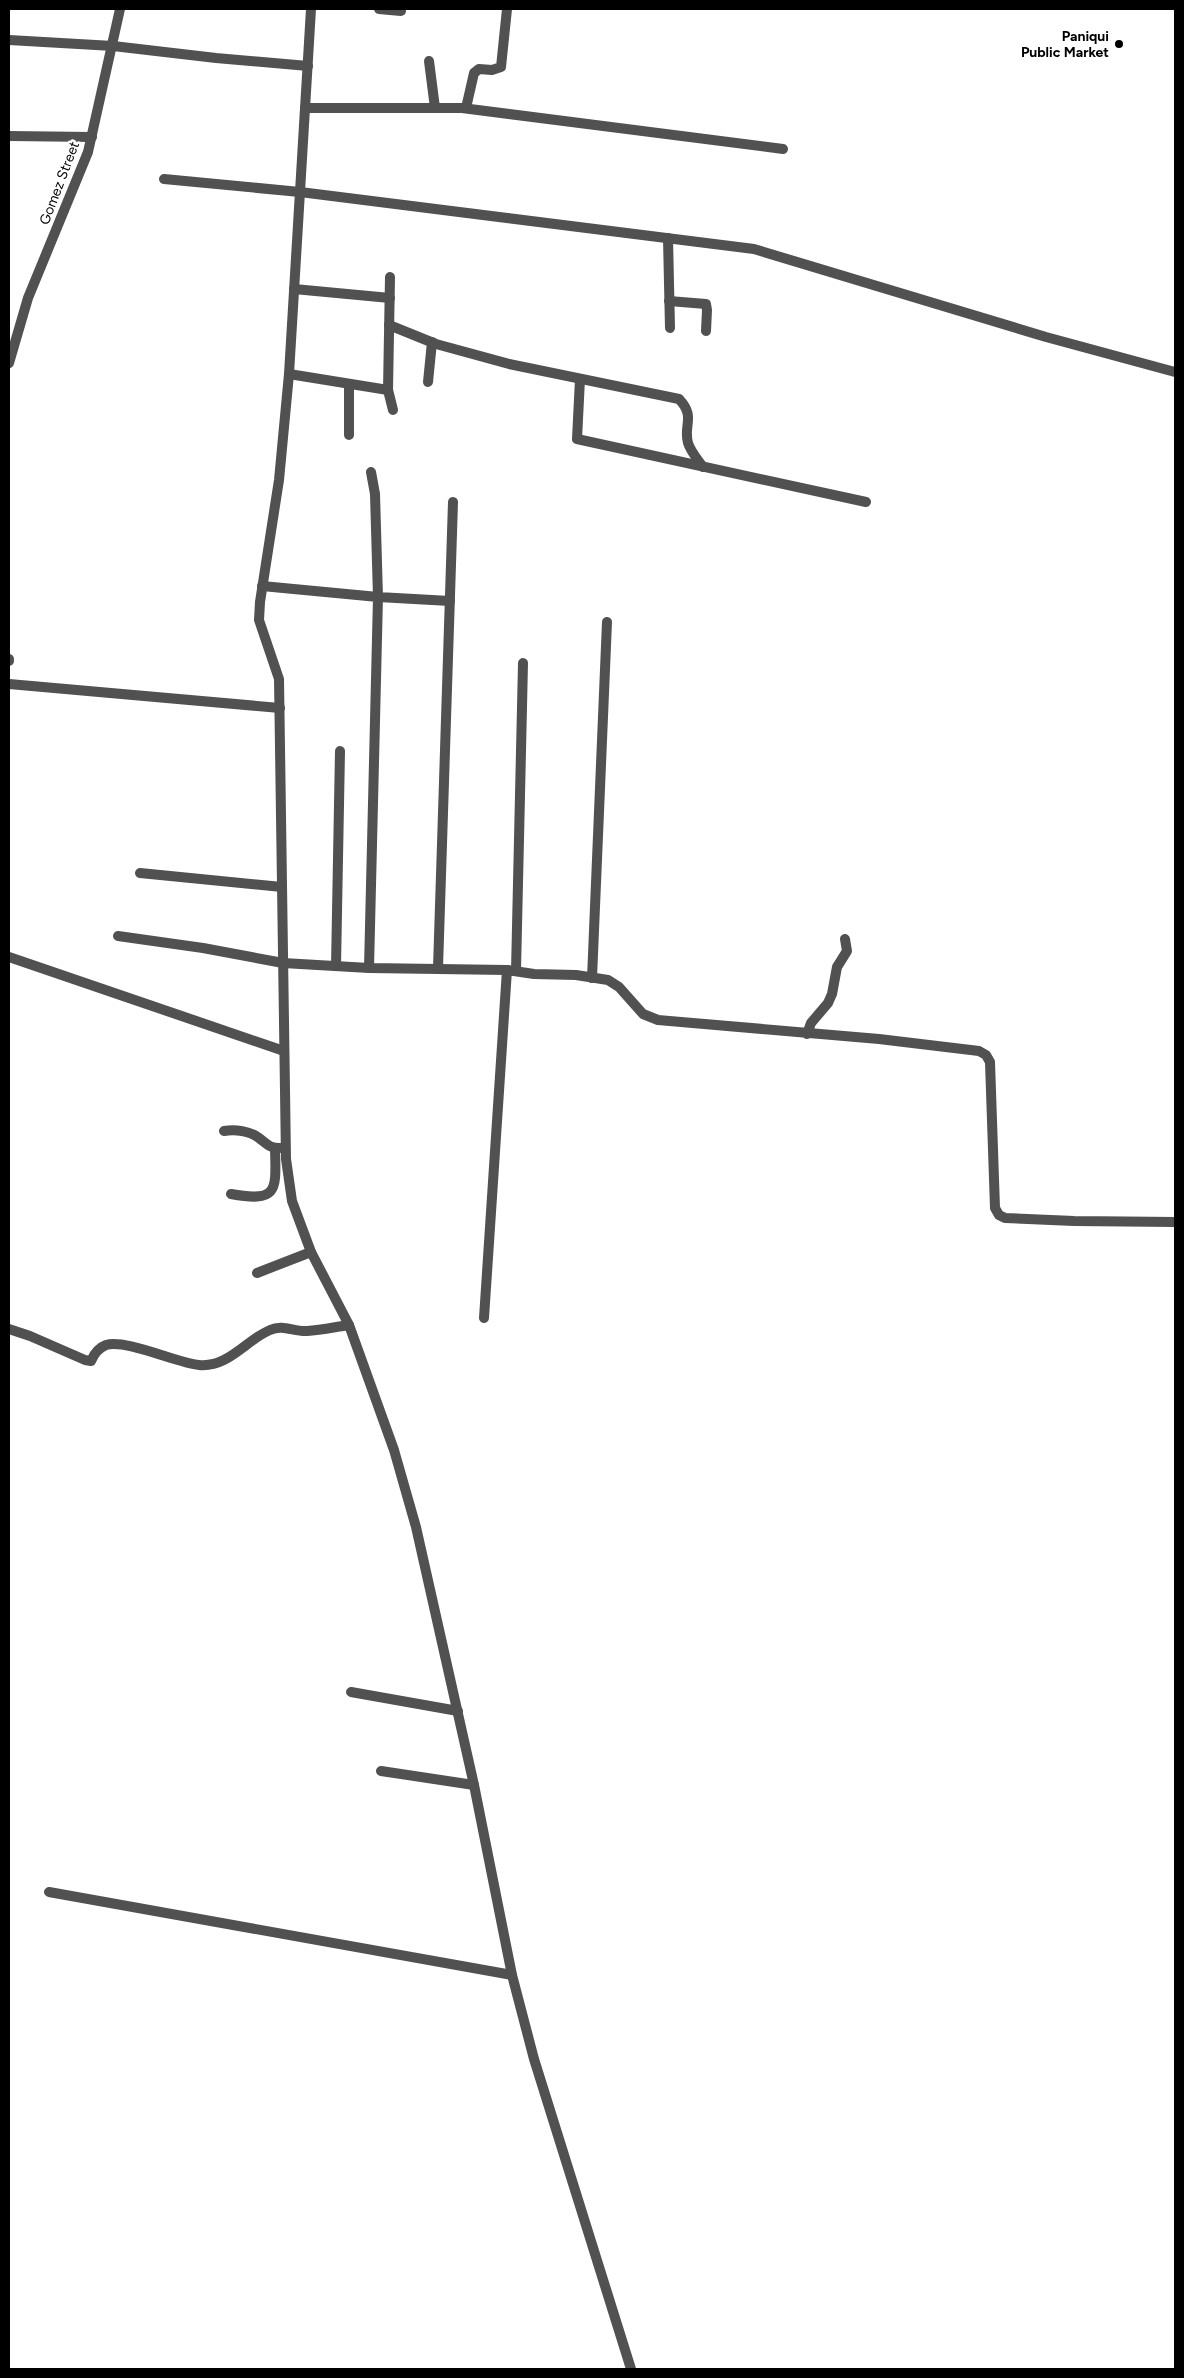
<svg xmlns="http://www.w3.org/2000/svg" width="1184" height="2378" viewBox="0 0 1184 2378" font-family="Figtree,sans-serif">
<rect width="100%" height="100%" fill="#fff"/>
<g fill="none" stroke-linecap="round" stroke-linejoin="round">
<g stroke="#515151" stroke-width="10">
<polyline points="311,9 289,374 279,480 260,602 259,620 279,679 286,1159 292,1201 311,1252 349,1325 394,1450 416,1527 474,1785 512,1975 534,2059 631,2369"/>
<polyline points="379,9 401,11"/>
<polyline points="9,40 113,46 216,58 308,66"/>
<polyline points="429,61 435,108"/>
<polyline points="305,108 462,108 783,149"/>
<polyline points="466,108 474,73 479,69 492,70 501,67 507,9"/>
<polyline points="9,136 92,137"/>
<polyline points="164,179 300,192 754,249 1046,337 1175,372"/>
<polyline points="668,238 670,328"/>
<polyline points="294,289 390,298"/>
<polyline points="669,301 706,304 707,310 706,331"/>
<path d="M389 325 436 344 509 364 679 399C696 417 683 425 688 443 691 452 698 460 703 467"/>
<polyline points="9,363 28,298 88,152 120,9"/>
<polyline points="289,374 388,390 390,277"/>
<polyline points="580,379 577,439 866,502"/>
<polyline points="428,382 432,342"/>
<polyline points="349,384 349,435"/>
<polyline points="388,390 393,410"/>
<polyline points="371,472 375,494 378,597 450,601"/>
<polyline points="262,586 378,597 369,968"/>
<polyline points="9,659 9,661"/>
<polyline points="9,684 280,708"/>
<polyline points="140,873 282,887"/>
<polyline points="118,936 203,948 283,963 369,968 507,970 534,974 576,975 608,980 619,987 643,1014 658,1020 879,1039 979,1051 986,1055 990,1062 995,1208 999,1215 1005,1218 1074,1221 1175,1222"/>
<polyline points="9,957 284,1051"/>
<polyline points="336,966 340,751"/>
<polyline points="438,968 453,502"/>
<polyline points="516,971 523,663"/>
<polyline points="592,978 607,622"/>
<polyline points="807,1034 811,1023 828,1003 832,994 837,967 847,951 845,939"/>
<path d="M224 1131C235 1129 250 1131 259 1138 267 1144 269 1148 280 1148"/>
<path d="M231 1194C279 1203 276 1190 275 1148"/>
<polyline points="257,1273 311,1252"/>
<polyline points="484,1318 507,970"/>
<path d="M9 1329 30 1336 85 1360 91 1361C94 1354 98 1348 106 1345 126 1339 177 1363 199 1365 228 1368 246 1340 270 1330 283 1324 294 1332 307 1331 321 1330 335 1327 349 1325"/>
<polyline points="351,1692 458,1711"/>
<polyline points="381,1771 474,1785"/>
<polyline points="49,1892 512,1975"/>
</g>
</g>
<circle fill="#000" stroke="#fff" stroke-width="2" cx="1119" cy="44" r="5"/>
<g text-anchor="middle" stroke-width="5" stroke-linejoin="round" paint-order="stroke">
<g font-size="14" font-weight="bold" fill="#000" stroke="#fff" text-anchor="end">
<text x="1109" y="41">Paniqui<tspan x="1109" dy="16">Public Market</tspan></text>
</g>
<g font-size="14" fill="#000" stroke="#fff">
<text transform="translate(59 183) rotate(-69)" y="5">Gomez Street</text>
</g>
</g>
<rect width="1184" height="2378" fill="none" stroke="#000000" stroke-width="20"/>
</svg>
